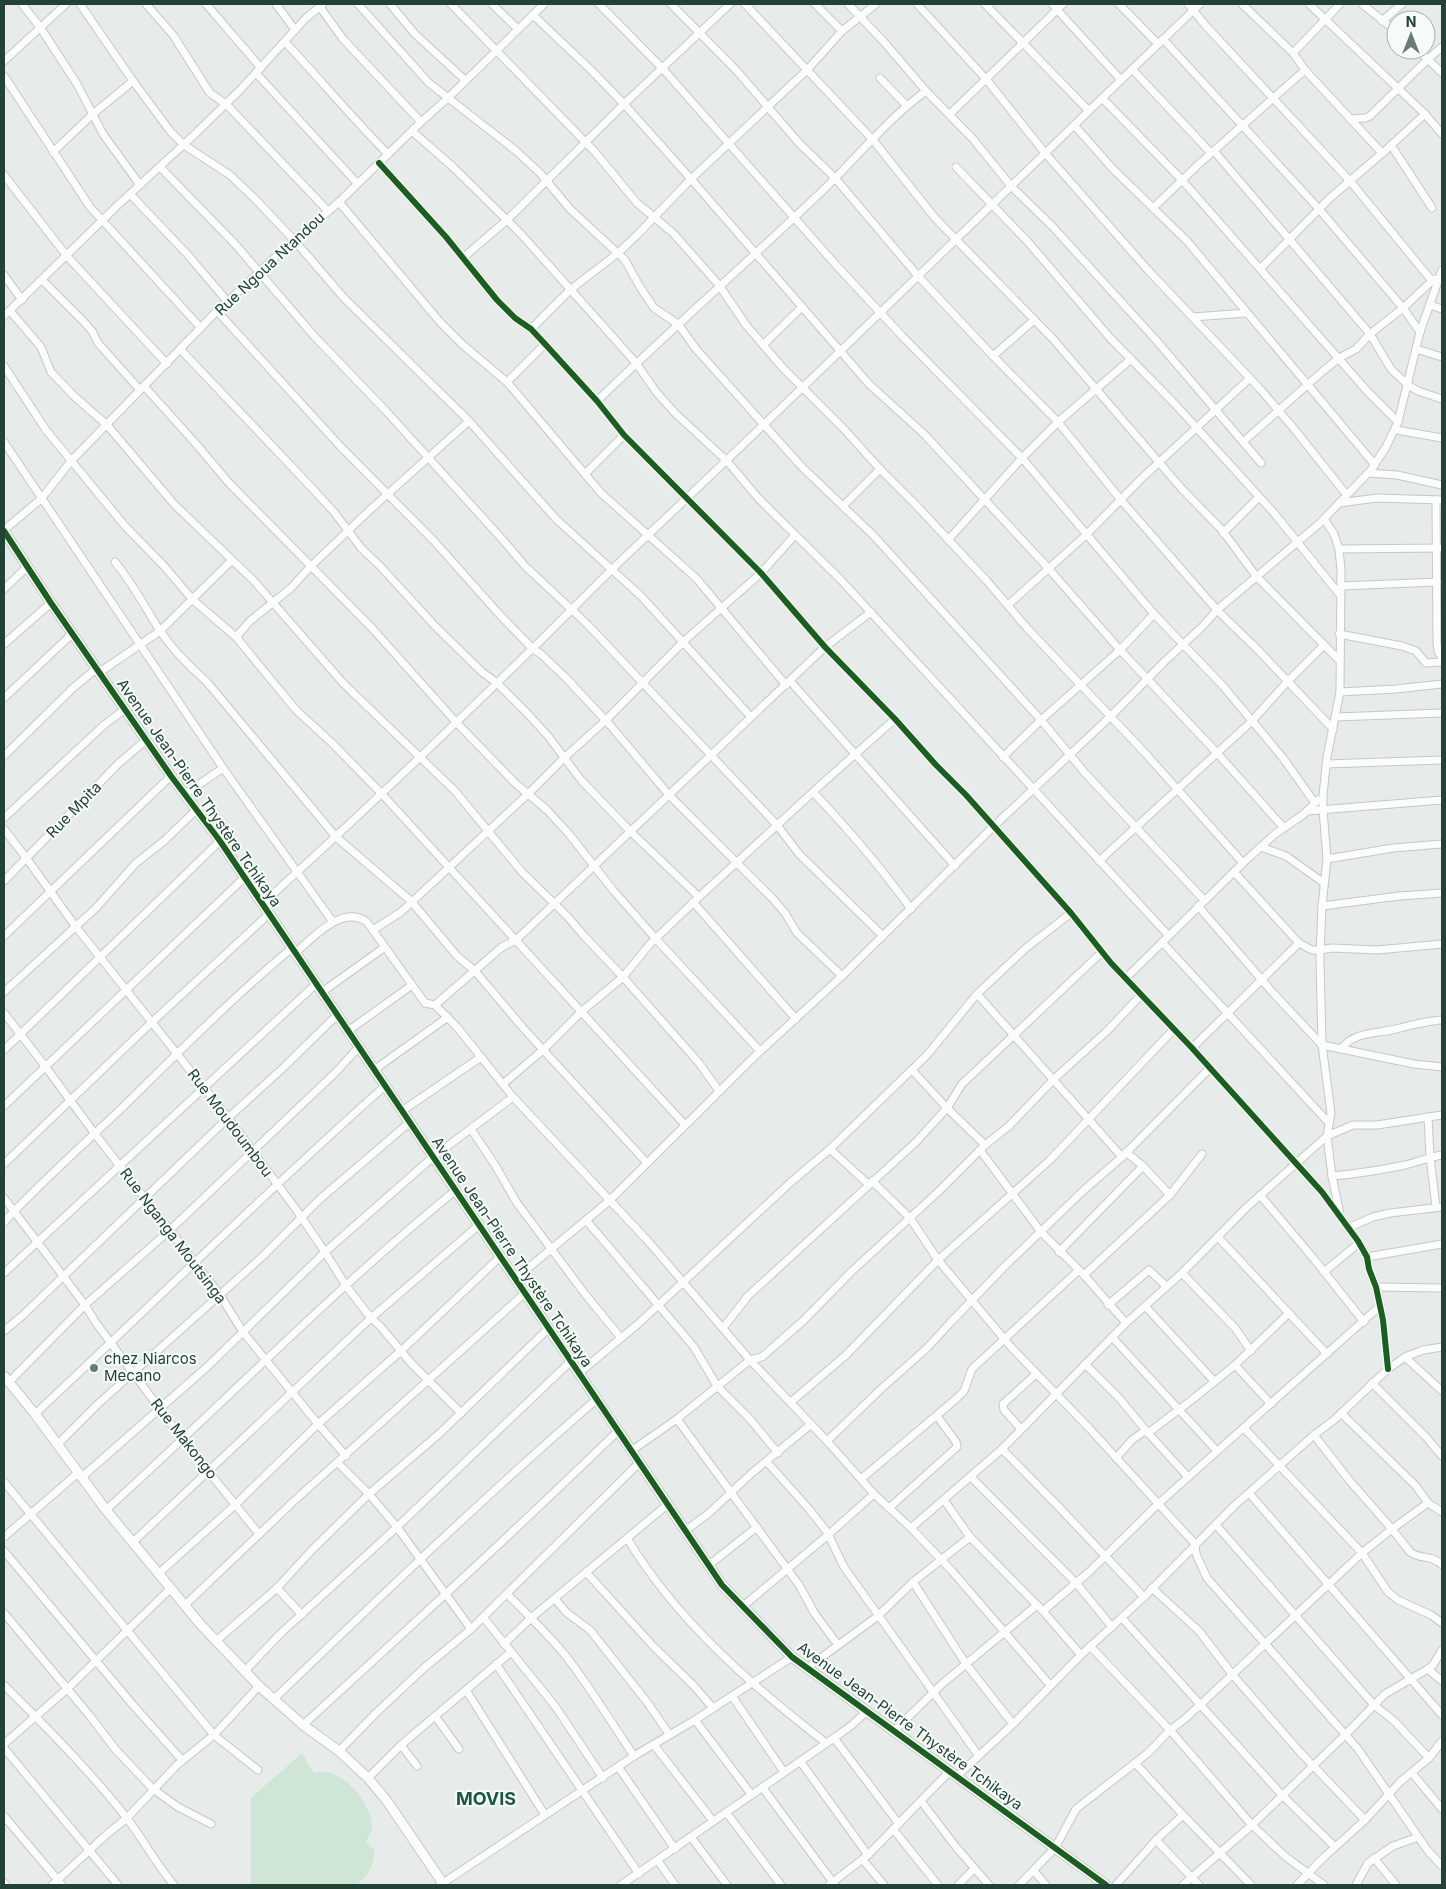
<svg xmlns="http://www.w3.org/2000/svg" width="1446" height="1889" font-family="Inter,sans-serif">
<rect width="100%" height="100%" fill="#e7ecea"/>
<!-- green -->
<path fill="#cfe6d6" d="M302 1753 314 1773C320 1772 328 1771 334 1774 351 1781 373 1808 372 1827 372 1832 368 1837 366 1842L375 1851C374 1865 368 1877 356 1885H251V1798Z"/>
<g fill="none" stroke-linecap="round" stroke-linejoin="round">
<!-- minor casing -->
<g stroke="#c4c9c7" stroke-width="9">
<g id="minor">
<path d="M22 4 40 27 77 84 103 134 140 185"/>
<path d="M80 4 133 81 170 131 184 145 230 175 255 199 294 240 344 298 469 421 556 519 641 596 751 717"/>
<path d="M146 4 173 35 210 93 226 104 328 211"/>
<path d="M206 4 261 68"/>
<path d="M276 4 295 30"/>
<path d="M358 4 429 83 515 150 540 173 570 209 625 260 640 287 654 308 678 324 696 349 802 467 874 536 1041 720 1085 773 1204 900"/>
<path d="M390 4 415 34 465 80"/>
<path d="M451 4 595 152 637 203 673 233 719 285 746 325 783 368 844 429 880 469 916 505 987 581 1027 628 1146 754 1243 863"/>
<path d="M492 4 518 29"/>
<path d="M599 4 663 69 836 265 902 336 1022 458 1154 614 1223 686 1283 758 1315 803"/>
<path d="M671 4 736 70 799 143 835 178 918 276 993 356 1058 422 1121 500 1217 610 1258 650 1333 729"/>
<path d="M745 4 873 140 935 218 1053 339 1182 489 1222 530 1256 576 1339 660"/>
<path d="M815 4 842 31"/>
<path d="M848 4 884 42 926 91 973 139 1011 186 1052 226 1156 340 1261 463"/>
<path d="M917 4 986 79 1045 153 1147 269 1262 391 1295 430 1346 494"/>
<path d="M985 4 1089 111"/>
<path d="M1052 4 1121 80"/>
<path d="M1119 4 1158 44"/>
<path d="M1188 4 1206 26 1350 181 1432 281"/>
<path d="M1309 4 1425 114 1442 134"/>
<path d="M1362 4 1396 31"/>
<path d="M320 7 343 39 421 122"/>
<path d="M533 15 592 71 624 104 691 179 869 384 924 434 1049 569 1120 650 1218 754 1283 827"/>
<path d="M1382 21 1402 4"/>
<path d="M1163 39 1319 209 1403 308 1420 332"/>
<path d="M285 42C320 79 352 118 388 154"/>
<path d="M1418 50 1442 73"/>
<path d="M1293 53 1340 4"/>
<path d="M4 61 66 4"/>
<path d="M1132 69 1211 153"/>
<path d="M1305 70 1382 153"/>
<path d="M256 73 357 183"/>
<path d="M4 76 90 207 201 328"/>
<path d="M880 78 907 106"/>
<path d="M1102 98 1182 180 1367 391 1398 422"/>
<path d="M950 114 1063 4"/>
<path d="M1350 119 1365 118 1370 116 1428 59 1442 47"/>
<path d="M1074 125 1113 169 1187 241 1375 465"/>
<path d="M412 131 453 167 521 234 636 363 657 393 676 414 727 461 759 499 840 579 1168 935"/>
<path d="M1391 145 1432 208"/>
<path d="M1214 151 1370 334 1391 369 1408 385 1418 391 1442 399"/>
<path d="M53 152 93 114 133 81"/>
<path d="M379 163 446 237 497 300 515 318 531 329 545 344 597 401 624 435 761 573 825 647 895 719 936 765 966 795 1071 913 1111 963 1192 1048 1322 1192 1358 1241 1367 1257 1369 1269 1376 1287 1383 1320 1388 1369"/>
<path d="M160 167 235 244 315 337 386 411 502 539 525 566 588 625 777 825 799 854 883 936"/>
<path d="M956 167 1028 242 1111 339 1174 403 1274 513 1340 595"/>
<path d="M4 175 66 255 167 364"/>
<path d="M130 194 187 254 228 302"/>
<path d="M339 202 440 322 463 345 507 382 601 493 696 578 786 685"/>
<path d="M1153 208 1200 163 1305 70 1293 53 1242 4"/>
<path d="M463 258 508 219 624 104 730 4"/>
<path d="M1261 268 1330 198 1387 149 1425 114"/>
<path d="M4 275 22 300"/>
<path d="M42 280 83 321 92 331 98 343 140 390"/>
<path d="M1430 305 1442 309"/>
<path d="M10 311 41 347 51 372 74 396 107 425 174 504 254 581 343 683 455 791 522 872 567 916 585 937 623 977 699 1063 719 1091"/>
<path d="M217 311 340 446 434 541 499 614 533 649 541 654 567 679 610 725 669 795 773 899 785 913 797 933 842 976"/>
<path d="M4 316 118 205 194 135 241 89 306 18 323 4"/>
<path d="M1193 317 1246 313"/>
<path d="M531 329 570 290 618 253 637 235 691 179 808 69 842 31 876 4"/>
<path d="M763 345 802 307"/>
<path d="M1416 349 1442 357"/>
<path d="M181 350 312 488 334 512 362 549 380 566 436 627 482 672 497 683 527 713 548 736 581 780 630 831 699 897"/>
<path d="M993 356 1034 320"/>
<path d="M4 366 46 430 125 526 164 566 193 600 236 637 296 710 332 743 381 793 685 1125"/>
<path d="M507 382 545 344"/>
<path d="M144 386 197 445 229 483 371 627 456 722 515 783 547 810 569 834 613 890 656 939 760 1051"/>
<path d="M597 401C670 330 746 264 819 194 855 160 886 120 926 91"/>
<path d="M1396 430 1442 438"/>
<path d="M4 442 223 768 333 922"/>
<path d="M1243 442 1323 371 1339 358 1356 349 1370 334 1403 308 1434 279"/>
<path d="M1368 473 1397 475 1442 485"/>
<path d="M585 474 624 435"/>
<path d="M1436 500 1437 643 1438 651 1442 658"/>
<path d="M1339 503 1377 498 1442 500"/>
<path d="M843 506 880 469"/>
<path d="M1324 519 1334 534 1339 549 1341 570 1340 692 1327 757 1323 795V810L1327 859 1322 906 1320 957 1322 1045 1331 1113 1327 1136 1332 1176 1340 1214"/>
<path d="M4 530 41 499 71 461 217 311 279 254 339 202 421 122 449 97 544 4"/>
<path d="M1223 533 1259 497"/>
<path d="M948 540 1022 458 1058 422 1131 359"/>
<path d="M1339 549 1442 548"/>
<path d="M115 562C133 584 145 607 160 631 173 650 190 667 207 682L336 837 411 901 457 956 475 971 524 1029 647 1163"/>
<path d="M1341 586 1437 582"/>
<path d="M4 589 28 566"/>
<path d="M1008 605 1086 535 1140 480 1250 378"/>
<path d="M1339 634 1402 646 1416 651 1426 663 1442 662"/>
<path d="M236 637 250 621 291 588 310 567 372 508 469 421"/>
<path d="M4 644 51 603"/>
<path d="M100 672 160 631 232 560"/>
<path d="M790 681 955 866"/>
<path d="M1340 692 1396 689 1442 684"/>
<path d="M4 698 72 634"/>
<path d="M1336 717 1442 713"/>
<path d="M4 756 73 688 97 668"/>
<path d="M1003 757 1041 720 1120 650 1154 614"/>
<path d="M1326 764 1442 760"/>
<path d="M813 792C849 830 880 866 911 909"/>
<path d="M185 794 223 768"/>
<path d="M1307 811 1442 800"/>
<path d="M4 818 104 725 125 709"/>
<path d="M4 829 27 859 76 927 228 1118 295 1208 325 1252 346 1286 371 1318 380 1326 411 1363 461 1413"/>
<path d="M1261 847 1286 856 1324 883"/>
<path d="M1327 859 1393 848 1442 844"/>
<path d="M1099 861 1252 721 1288 681 1324 645"/>
<path d="M1234 872 1299 943 1312 950H1320L1332 948 1377 950 1442 944"/>
<path d="M4 881 118 764 146 740"/>
<path d="M693 902 796 1019"/>
<path d="M262 904C354 821 444 735 533 648 566 616 597 583 630 552 822 371 1010 186 1200 4"/>
<path d="M1198 906 1274 994 1322 1045 1414 1064 1442 1067"/>
<path d="M1322 906 1399 896 1442 893"/>
<path d="M373 930 401 912 529 793 564 758 606 720 683 642 761 573 795 535"/>
<path d="M4 936 171 776"/>
<path d="M1162 942 1328 1122"/>
<path d="M295 953C313 938 342 904 367 922L425 1003 435 1005 457 1027 513 1097 647 1240 750 1360 827 1441 874 1494 911 1528 952 1571 1050 1685"/>
<path d="M1126 978 1243 863 1275 834 1304 814 1318 800"/>
<path d="M4 992 96 908 136 863 164 841 196 810"/>
<path d="M322 992 385 947"/>
<path d="M977 994 1122 1157"/>
<path d="M435 1005 502 947 516 940 825 647 871 612"/>
<path d="M4 1013 45 1066 95 1134 220 1295 243 1332 318 1424 346 1456"/>
<path d="M348 1031 412 985"/>
<path d="M1192 1048 1299 943"/>
<path d="M1341 1049C1355 1031 1376 1034 1396 1029 1411 1025 1426 1021 1442 1020"/>
<path d="M4 1050 220 841"/>
<path d="M374 1070 448 1017"/>
<path d="M912 1070 947 1108 985 1145"/>
<path d="M503 1084 544 1049 581 1012 623 977 650 944 699 897 825 781 895 719"/>
<path d="M4 1106 244 878"/>
<path d="M402 1111 481 1057"/>
<path d="M1428 1117 1430 1157 1436 1207"/>
<path d="M471 1129 495 1165 517 1203 585 1294 621 1338"/>
<path d="M830 1149 868 1184"/>
<path d="M980 1150 1041 1232 1084 1275 1126 1323"/>
<path d="M4 1164 151 1023 269 914"/>
<path d="M1332 1176C1357 1174 1381 1170 1405 1165 1418 1162 1429 1157 1442 1155"/>
<path d="M872 1181 910 1218 938 1260 1011 1347 1090 1429 1195 1544 1196 1554 1207 1578 1358 1749 1428 1851 1442 1866"/>
<path d="M1170 1195 1202 1154"/>
<path d="M1260 1195 1314 1259 1364 1322"/>
<path d="M4 1198 85 1305 96 1323 183 1440 259 1534"/>
<path d="M586 1220 694 1347 717 1386 749 1418 778 1453"/>
<path d="M4 1222C42 1181 84 1144 125 1105 179 1052 233 997 292 948"/>
<path d="M1348 1228 1373 1217 1390 1213 1442 1207"/>
<path d="M1218 1237 1327 1354"/>
<path d="M1059 1252 1143 1166"/>
<path d="M1367 1257 1442 1244"/>
<path d="M1324 1272 1359 1243"/>
<path d="M4 1273 316 984"/>
<path d="M1182 1273 1235 1328 1251 1351"/>
<path d="M1084 1275 1170 1195 1143 1166 1126 1152"/>
<path d="M515 1279 609 1201 755 1056 842 976 993 827 1111 716 1164 662 1202 627 1217 610 1320 523 1371 470 1386 447 1398 422 1420 332 1442 270"/>
<path d="M1376 1287 1442 1288"/>
<path d="M1108 1305 1149 1270 1166 1286"/>
<path d="M1145 1306 1214 1381"/>
<path d="M723 1328 748 1296 916 1142 947 1108 962 1084 1102 952"/>
<path d="M4 1331 22 1316 228 1118 283 1068 337 1015"/>
<path d="M1112 1337 1217 1451"/>
<path d="M1405 1357 1442 1391"/>
<path d="M1085 1364 1119 1398 1148 1433 1193 1399 1235 1365 1289 1313"/>
<path d="M1235 1365 1271 1404"/>
<path d="M579 1373 638 1324 791 1182 830 1149 927 1055 977 994 1026 948 1071 913"/>
<path d="M9 1382 85 1305 170 1230 337 1071 358 1048"/>
<path d="M1372 1383 1426 1437 1442 1456"/>
<path d="M791 1402 846 1355 938 1260 1050 1160 1174 1029"/>
<path d="M1341 1413 1416 1486 1428 1503 1442 1512"/>
<path d="M35 1414C152 1305 265 1192 385 1086"/>
<path d="M677 1419 799 1585 815 1614 838 1645"/>
<path d="M1244 1428 1362 1553 1388 1592 1398 1600 1431 1615 1442 1623"/>
<path d="M1021 1429 1004 1410 1003 1404 1036 1374"/>
<path d="M1148 1433 1188 1477"/>
<path d="M1314 1435 1349 1480 1392 1529 1410 1552C1421 1560 1431 1554 1442 1565"/>
<path d="M827 1441 881 1389 927 1348 950 1323 1005 1266 1084 1190 1122 1157 1210 1068"/>
<path d="M57 1445 98 1404 262 1257 320 1199 410 1122"/>
<path d="M1002 1449 1055 1503 1144 1597"/>
<path d="M631 1451 677 1419 750 1360 762 1357 804 1320 851 1272 938 1192 985 1145 1009 1126 1054 1079 1107 1031 1141 995"/>
<path d="M1116 1458 1132 1440 1146 1430"/>
<path d="M767 1462 809 1509 827 1532 844 1567 978 1755"/>
<path d="M338 1463 369 1494 397 1527 471 1629"/>
<path d="M82 1477 207 1367 325 1252 433 1157 513 1097"/>
<path d="M971 1477 1077 1584 1112 1627"/>
<path d="M861 1479 956 1399 964 1391 972 1369 1079 1270"/>
<path d="M4 1482 214 1735 258 1770"/>
<path d="M1249 1493 1442 1715"/>
<path d="M944 1500 970 1537 1043 1611 1081 1655"/>
<path d="M889 1508 957 1447 956 1442 937 1416"/>
<path d="M106 1510C223 1404 333 1290 456 1190"/>
<path d="M1216 1525 1374 1705 1394 1721 1429 1758"/>
<path d="M911 1528 1002 1449 1126 1323 1182 1273 1247 1207 1327 1136 1353 1125H1377L1442 1115"/>
<path d="M685 1531 709 1513 752 1473 810 1425"/>
<path d="M4 1537 78 1473"/>
<path d="M627 1538C676 1620 751 1685 826 1743"/>
<path d="M133 1542 371 1318 479 1225"/>
<path d="M4 1551 133 1705 182 1760"/>
<path d="M709 1565 757 1527"/>
<path d="M586 1572 654 1647 694 1686 713 1708"/>
<path d="M158 1574 235 1505 318 1424 402 1350 500 1257"/>
<path d="M913 1582 966 1664 1013 1724"/>
<path d="M277 1588 302 1615"/>
<path d="M1152 1588 1199 1631 1232 1674 1300 1752 1365 1820"/>
<path d="M507 1594C527 1614 547 1633 565 1655 590 1687 611 1722 634 1756"/>
<path d="M555 1599 567 1613 590 1630 647 1702 669 1734"/>
<path d="M184 1606 294 1501 525 1293"/>
<path d="M742 1607 828 1535 874 1494"/>
<path d="M1043 1611 1089 1572 1158 1504 1380 1306"/>
<path d="M4 1613 90 1716 116 1750 153 1789 178 1807 211 1824"/>
<path d="M483 1617 555 1706 603 1778"/>
<path d="M1122 1618 1282 1795 1335 1847"/>
<path d="M216 1641 277 1588 311 1551 369 1494 439 1434 549 1328"/>
<path d="M504 1644 531 1618 667 1505"/>
<path d="M1090 1646 1170 1730 1252 1825 1286 1857 1324 1885"/>
<path d="M496 1664 639 1874"/>
<path d="M807 1668 878 1616 913 1582 970 1537"/>
<path d="M1428 1669 1442 1681"/>
<path d="M244 1672 280 1634 397 1527 571 1361"/>
<path d="M4 1685C46 1727 89 1770 126 1817 143 1839 156 1864 174 1885"/>
<path d="M466 1690 545 1815"/>
<path d="M732 1696 784 1772"/>
<path d="M274 1699C380 1597 486 1495 597 1399"/>
<path d="M435 1716 459 1749"/>
<path d="M695 1720 751 1794"/>
<path d="M303 1725C409 1628 515 1531 618 1431"/>
<path d="M893 1732 942 1684 1037 1605"/>
<path d="M834 1738 899 1824"/>
<path d="M4 1744 67 1689 170 1589"/>
<path d="M401 1745 417 1766"/>
<path d="M654 1745 713 1821"/>
<path d="M4 1748 118 1885"/>
<path d="M339 1751 376 1713 424 1668 471 1629 639 1463"/>
<path d="M800 1761 868 1855"/>
<path d="M1135 1763 1183 1815 1251 1885"/>
<path d="M619 1768 675 1849"/>
<path d="M1412 1773 1442 1809"/>
<path d="M956 1777 1013 1724 1081 1655 1144 1597 1234 1506 1314 1435 1334 1420 1388 1369 1405 1357 1423 1350 1442 1347"/>
<path d="M368 1778 401 1745 511 1652"/>
<path d="M762 1787 835 1885"/>
<path d="M921 1801 956 1847 989 1885"/>
<path d="M726 1812 781 1885"/>
<path d="M4 1816 62 1885"/>
<path d="M893 1829 938 1885"/>
<path d="M691 1837 727 1885"/>
<path d="M1156 1840 1199 1885"/>
<path d="M1374 1858 1396 1885"/>
<path d="M863 1860 884 1885"/>
<path d="M658 1861 675 1885"/>
<path d="M1034 1871 1046 1885"/>
<path d="M4 1883 6 1885"/>
<path d="M52 1885 106 1835 127 1818 177 1765 214 1735 259 1686"/>
<path d="M440 1885 634 1756 695 1720 792 1657"/>
<path d="M621 1885 834 1738 852 1725 867 1711"/>
<path d="M829 1885 868 1855 949 1772"/>
<path d="M958 1885 974 1869"/>
<path d="M1019 1885 1055 1848 1076 1809 1148 1753 1170 1730 1186 1718 1362 1553 1392 1529 1428 1503"/>
<path d="M1116 1885 1156 1840 1183 1815"/>
<path d="M1183 1885 1252 1825 1345 1735 1385 1694 1428 1669 1433 1665 1442 1650"/>
<path d="M1297 1885 1322 1859 1365 1820 1400 1782 1429 1758 1442 1741"/>
<path d="M1356 1885 1368 1863 1393 1846 1418 1837"/>
</g>
</g>
<!-- tertiary casing -->
<g stroke="#c4c9c7" stroke-width="11">
<g id="tertiary">
<path d="M4 531 51 603 171 776 220 841 722 1585 792 1657 1106 1885"/>
<path d="M4 1376 35 1414 106 1510 201 1625 259 1686 303 1725 339 1751 368 1778 387 1801 444 1885"/>
</g>
</g>
<!-- minor -->
<use href="#minor" stroke="#fbfcfc" stroke-width="7"/>
<!-- tertiary -->
<use href="#tertiary" stroke="#fbfcfc" stroke-width="9"/>
<!-- cycleway casing -->
<g stroke="#f6fbf8" stroke-width="9">
<g id="cycleway">
<path d="M379 163 446 237 497 300 515 318 531 329 545 344 597 401 624 435 761 573 825 647 895 719 936 765 966 795 1071 913 1111 963 1192 1048 1322 1192 1358 1241 1367 1257 1369 1269 1376 1287 1383 1320 1388 1369"/>
<path d="M4 531 51 603 171 776 220 841 722 1585 792 1657 1106 1885"/>
</g>
</g>
<!-- cycleway -->
<use href="#cycleway" stroke="#1b5e20" stroke-width="6"/>
</g>
<!-- markers -->
<circle fill="#677e76" stroke="#f6fbf8" stroke-width="2" cx="94" cy="1368" r="5"/>
<g text-anchor="middle" stroke-width="4" stroke-linejoin="round" paint-order="stroke">
<!-- street labels -->
<g font-size="15" fill="#224238" stroke="#f6fbf8">
<text transform="translate(270 264) rotate(-43)" y="5">Rue Ngoua Ntandou</text>
<text transform="translate(199 793) rotate(55)" y="5">Avenue Jean-Pierre Thystère Tchikaya</text>
<text transform="translate(74 810) rotate(-46)" y="5">Rue Mpita</text>
<text transform="translate(230 1123) rotate(53)" y="5">Rue Moudoumbou</text>
<text transform="translate(173 1236) rotate(53)" y="5">Rue Nganga Moutsinga</text>
<text transform="translate(512 1252) rotate(56)" y="5">Avenue Jean-Pierre Thystère Tchikaya</text>
<text transform="translate(184 1439) rotate(52)" y="5">Rue Makongo</text>
<text transform="translate(910 1726) rotate(36)" y="5">Avenue Jean-Pierre Thystère Tchikaya</text>
</g>
<!-- poi labels -->
<g font-size="15" fill="#224238" stroke="#f6fbf8" text-anchor="start">
<text x="104" y="1364">chez Niarcos<tspan x="104" dy="17">Mecano</tspan></text>
</g>
<!-- quarter labels -->
<g font-size="18" font-weight="bold" fill="#1c5646" stroke="#f6fbf8">
<text x="486" y="1805">MOVIS</text>
</g>
</g>
<!-- border -->
<rect width="1446" height="1889" fill="none" stroke="#224238" stroke-width="10"/>
<!-- north arrow -->
<g transform="translate(1411 35)"><circle r="24" fill="#f6fbf8" stroke="#a1b1ab"/>
<path d="M0-4L9 19L0 12L-9 19Z" fill="#677e76"/>
<text y="-8" font-size="14" font-weight="bold" text-anchor="middle" fill="#224238">N</text>
</g>
</svg>
